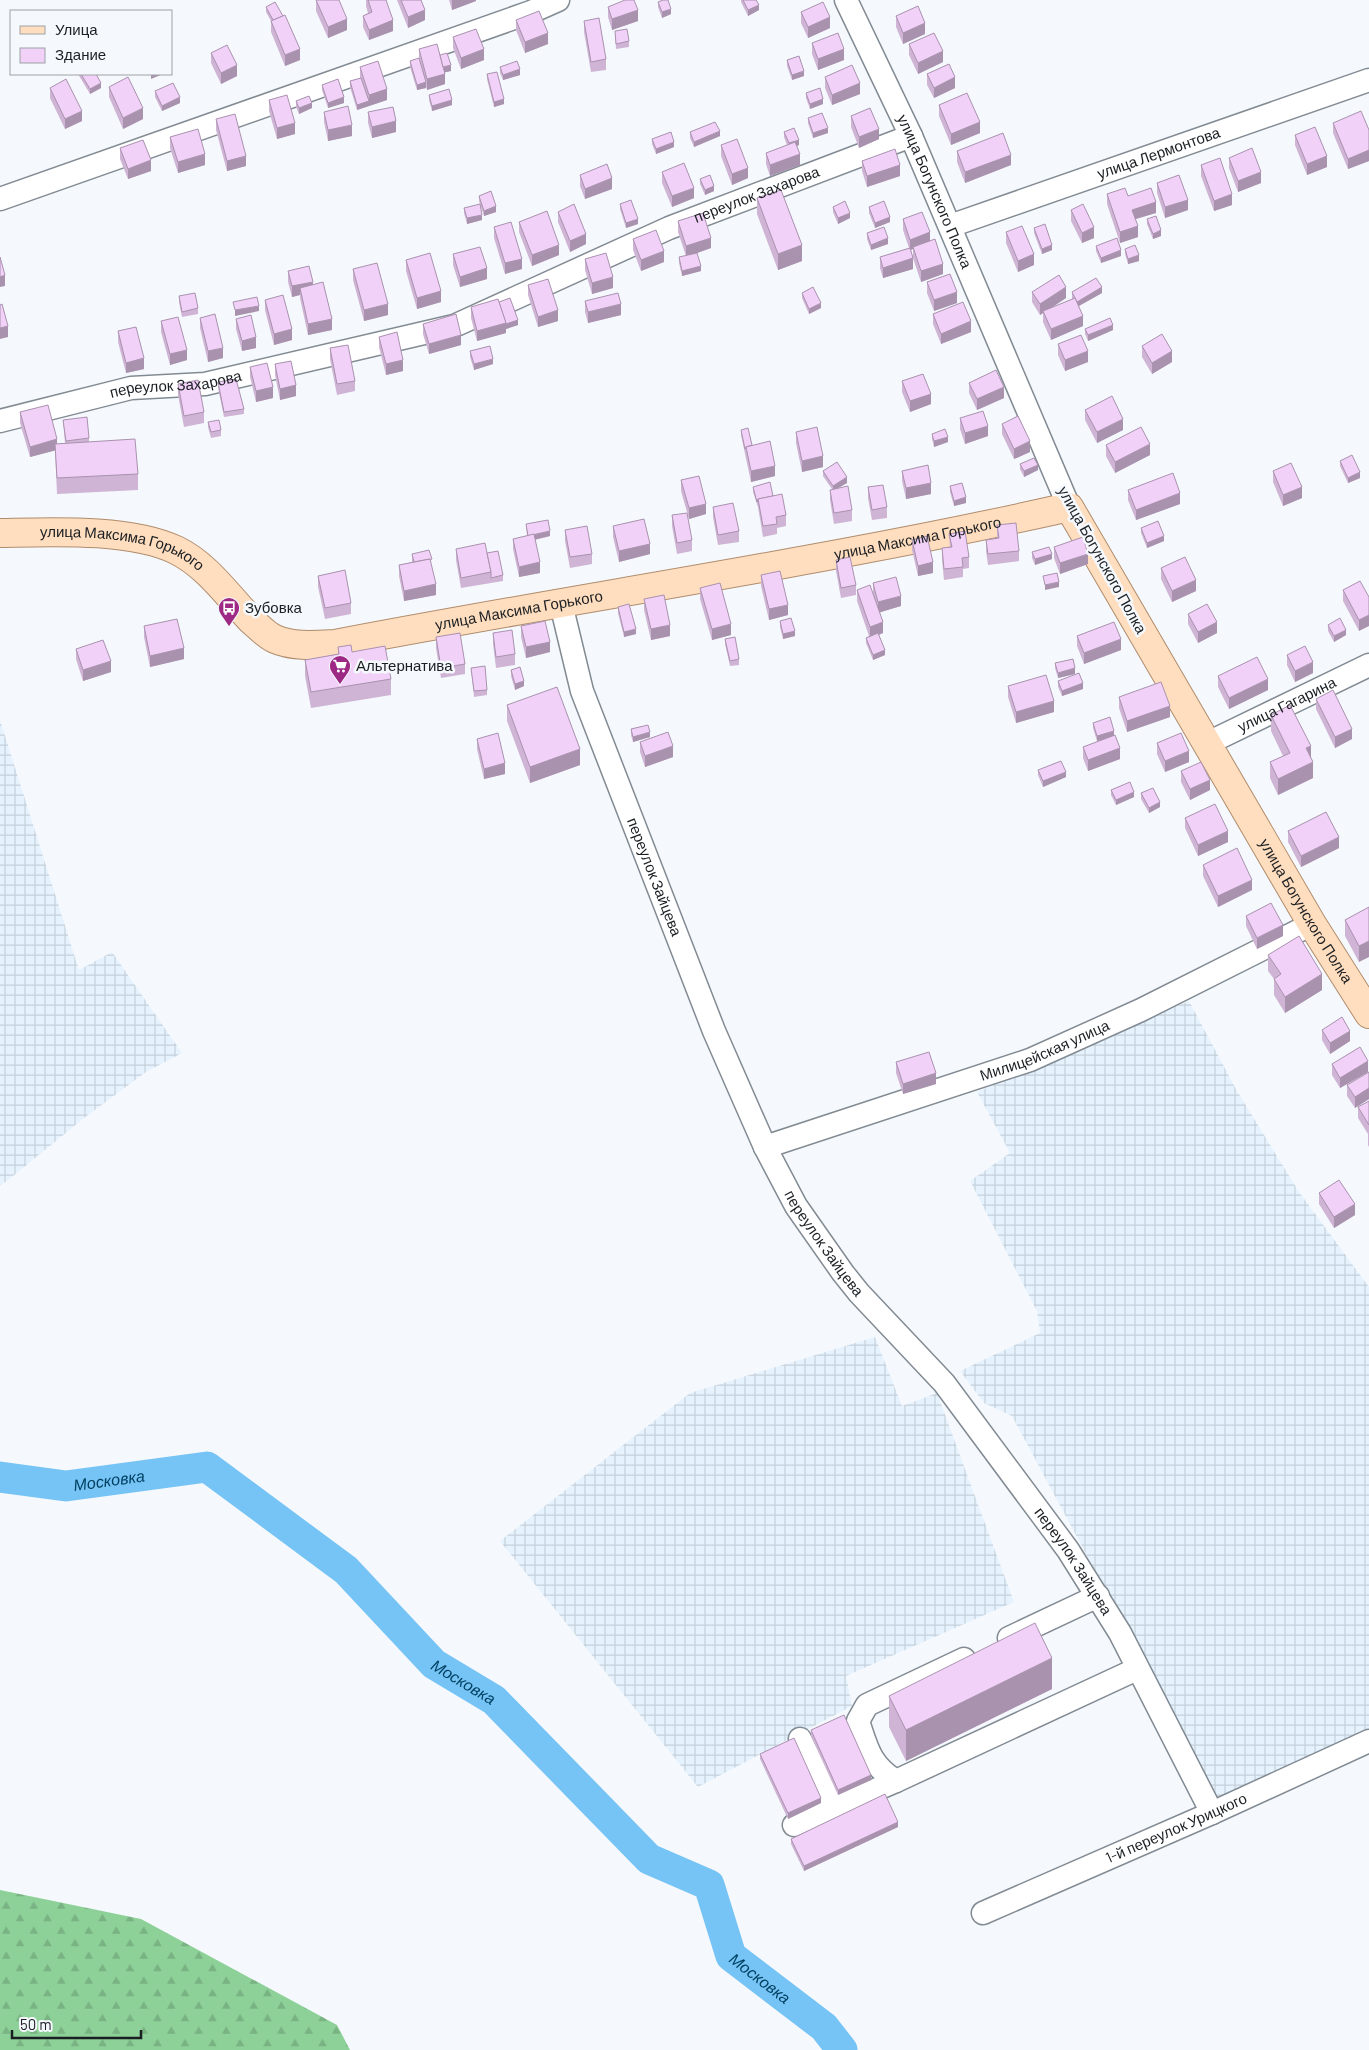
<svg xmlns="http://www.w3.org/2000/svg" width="1369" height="2050" font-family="Barlow,sans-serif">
<defs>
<pattern id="industrial-grid" width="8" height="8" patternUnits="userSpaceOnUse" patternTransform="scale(1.25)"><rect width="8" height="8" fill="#e6f3ff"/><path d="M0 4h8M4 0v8" fill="none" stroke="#c5d0da"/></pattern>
<pattern id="forest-firs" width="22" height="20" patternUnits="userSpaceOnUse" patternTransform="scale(1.25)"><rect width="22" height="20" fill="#8dd198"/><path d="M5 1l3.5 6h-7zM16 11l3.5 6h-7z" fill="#79b383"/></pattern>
</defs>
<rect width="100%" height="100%" fill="#f5f9fd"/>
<!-- industrial -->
<g fill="url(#industrial-grid)">
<path d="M0 720 79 970 112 952 182 1053 146 1072 84 1118 7 1181 0 1185Z"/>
<path d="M1189 1001 1237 1091 1299 1192 1369 1287V1731L1217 1798 1012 1416 984 1403 960 1371 1040 1333 1037 1311 970 1181 1010 1153 977 1092Z"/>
<path d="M875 1337 902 1406 937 1393 1014 1602 846 1676 852 1706 698 1787 500 1541 690 1393Z"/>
</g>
<!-- forest -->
<path fill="url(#forest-firs)" d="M0 1890 141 1919 337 2025 350 2050H0Z"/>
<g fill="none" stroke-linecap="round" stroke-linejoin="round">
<!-- river -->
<path stroke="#76c3f5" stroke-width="31" id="s1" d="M0 1477 66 1486 207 1467 346 1570 434 1664 494 1700 649 1859 709 1885 731 1956 824 2027 842 2050"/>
<!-- minor casing -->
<g stroke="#828b93" stroke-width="25">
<g id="minor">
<path id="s2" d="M846 0 911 136 1069 507"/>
<path d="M0 199 531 12 558 0"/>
<path id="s3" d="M950 226 1369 80"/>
<path id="s4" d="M0 421 131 388 205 384 454 326 669 228 911 136"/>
<path id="s5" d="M561 604 582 691 714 1031 765 1147 796 1206 843 1273 859 1293 944 1383 1068 1550 1120 1633 1212 1813"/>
<path id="s6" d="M1206 744 1369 665"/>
<path id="s7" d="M765 1147 1030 1060 1141 1010 1312 924"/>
<path d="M1009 1638 1098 1596"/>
<path d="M800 1739 834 1807"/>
<path d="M896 1781C870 1765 867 1748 858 1721L867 1705 964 1659"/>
<path d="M794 1825 896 1781 1137 1669"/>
<path id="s8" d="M983 1913 1212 1813 1369 1741"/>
</g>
</g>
<!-- major casing -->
<g stroke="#af8c6c" stroke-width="30">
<g id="major">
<path id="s9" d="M0 533C51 532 130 528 176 550 207 565 228 596 251 620 258 626 266 635 275 639 293 647 315 645 335 644 579 597 826 562 1069 507L1312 924 1369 1014"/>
</g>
</g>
<!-- minor -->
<use href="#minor" stroke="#fff" stroke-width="22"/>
<!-- major -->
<use href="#major" stroke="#ffddbf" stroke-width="28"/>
</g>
<!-- wall -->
<g fill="#cfb4d5" fill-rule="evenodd">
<path d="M316 0 347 30 328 38 316 11Z"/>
<path d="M366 0H386L393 31 369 40 363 27V16L368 13 366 6Z"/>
<path d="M397 0H421L425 20 408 28Z"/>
<path d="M449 0H476V1L452 10Z"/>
<path d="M741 0H756L759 10 748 16 741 2Z"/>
<path d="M658 2 671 14 662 18 658 7Z"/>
<path d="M266 7 300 60 285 66 271 32V21L266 12Z"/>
<path d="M608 7 638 21 612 30 608 17Z"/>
<path d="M801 12 830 28 808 38 801 23Z"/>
<path d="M896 16 925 34 903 44 896 27Z"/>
<path d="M516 20 548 44 525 53 516 30Z"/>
<path d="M584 21 606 59V70L591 72 584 32Z"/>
<path d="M615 31 629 41V47L616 49Z"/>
<path d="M453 37 484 60 461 69 453 48Z"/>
<path d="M812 43 844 60 818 70 812 54Z"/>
<path d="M909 44 943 62 918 74 909 55Z"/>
<path d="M419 49 440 55 451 71 445 72V84L427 90 426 86V88L417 90 410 67V61L419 59Z"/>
<path d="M211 53 237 76 221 84 211 63Z"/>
<path d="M787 60 804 76 792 80 787 66Z"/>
<path d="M360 67 387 100 357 110 350 87V81L360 78Z"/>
<path d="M500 67 520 75 503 80 500 73Z"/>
<path d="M78 74H96L101 88 90 94Z"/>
<path d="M487 74 504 104 494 107 487 79Z"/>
<path d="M927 74 955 88 934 98 927 85Z"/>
<path d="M825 77 860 94 832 105 825 88Z"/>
<path d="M322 85 344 103 328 108 322 90Z"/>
<path d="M109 87 143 119 123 129 109 97Z"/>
<path d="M50 88 82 121 65 129 50 98Z"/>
<path d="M155 91 180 103 162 111 155 97Z"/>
<path d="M806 93 823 104 810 109 806 98Z"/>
<path d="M429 95 452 105 432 111 429 100Z"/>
<path d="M269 100 295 134 277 139 269 111Z"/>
<path d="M296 101 312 108 299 114 296 107Z"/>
<path d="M939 105 980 133 951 145 939 116Z"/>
<path d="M324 112 352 136 328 141 324 122Z"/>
<path d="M368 112 396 132 372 138 368 123Z"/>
<path d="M851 116 879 139 859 148 851 127Z"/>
<path d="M808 118 828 133 813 138 808 123Z"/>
<path d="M216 119 246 166 227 171 216 130Z"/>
<path d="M1333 123 1369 130V161L1348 169 1333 133Z"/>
<path d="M690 132 720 136 694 147 690 138Z"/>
<path d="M784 132 799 145 797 146 800 165 770 176 766 164V153L787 145 784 137Z"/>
<path d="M1295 135 1327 167 1307 175 1295 145Z"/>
<path d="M170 137 205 165 178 173 170 148Z"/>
<path d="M652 139 674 147 656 154 652 144Z"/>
<path d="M721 145 748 178 732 185 721 156Z"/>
<path d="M120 148 151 171 128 179 120 159Z"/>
<path d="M957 151 1011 165 965 183 957 162Z"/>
<path d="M1229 158 1261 183 1238 192 1229 168Z"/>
<path d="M862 161 900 176 867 187 862 171Z"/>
<path d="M1201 165 1232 205 1214 211 1201 176Z"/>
<path d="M662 172 694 198 672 207 662 183Z"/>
<path d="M580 175 612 189 585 199 580 186Z"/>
<path d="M700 179 714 191 705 195 700 184Z"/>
<path d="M1157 183 1188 210 1165 218 1157 193Z"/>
<path d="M1107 194 1128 196 1156 213 1136 219 1138 237 1120 243 1107 204Z"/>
<path d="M479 196 496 212 484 216 479 201Z"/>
<path d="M757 198 802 261 778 270 757 214Z"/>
<path d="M620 204 638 224 626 228 620 209Z"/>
<path d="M833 207 850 218 838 224 833 212Z"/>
<path d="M869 207 890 222 875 228 869 213Z"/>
<path d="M464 208 482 220 467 224 464 213Z"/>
<path d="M1071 210 1094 238 1082 243 1071 221Z"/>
<path d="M558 212 586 244 570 252 558 222Z"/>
<path d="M903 219 930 241 943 274 921 282 913 258V269L883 278 880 268V257L909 248 903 230ZM913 249V257L911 250Z"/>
<path d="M1147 219 1161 236 1153 239 1147 224Z"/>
<path d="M678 221 711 248 697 253 701 271 682 276 679 263V257L686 256 678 232Z"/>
<path d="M519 222 559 255 532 266 519 232Z"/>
<path d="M494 227 522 269 505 274 494 238Z"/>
<path d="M1034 228 1052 250 1042 254 1034 233Z"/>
<path d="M1006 232 1034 265 1018 272 1006 243Z"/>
<path d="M867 233 888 244 871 250 867 239Z"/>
<path d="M633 239 664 262 641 271 633 250Z"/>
<path d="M1096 246 1121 256 1101 263 1096 251Z"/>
<path d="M1125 249 1139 261 1128 264 1125 254Z"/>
<path d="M453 254 487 279 460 287 453 265Z"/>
<path d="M585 259 613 288 592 294 585 270Z"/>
<path d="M406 260 441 302 417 309 406 271Z"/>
<path d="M353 269 388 315 364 321 353 280Z"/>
<path d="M288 271 313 285 332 330 308 335 300 298V295L292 297 288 282Z"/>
<path d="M927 282 957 303 934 311 927 293Z"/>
<path d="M528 285 558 321 538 327 528 295Z"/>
<path d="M1032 292 1066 298 1050 309 1072 299V292L1102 293 1079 306 1083 326 1051 340 1043 322V313L1040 315 1032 302Z"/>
<path d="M802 293 821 308 809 314 802 298Z"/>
<path d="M179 296 198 308V314L182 317 179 302Z"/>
<path d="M265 300 292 340 274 345 265 310Z"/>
<path d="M585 301 621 315 588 323 585 312Z"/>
<path d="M499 302 518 325 506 329V333L477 341 471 318V307Z"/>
<path d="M933 314 971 332 941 344 933 324Z"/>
<path d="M200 318 223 358 208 362 200 328Z"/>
<path d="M236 319 256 348 242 351 236 329Z"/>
<path d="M161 321 187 360 170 365 161 332Z"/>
<path d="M423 324 461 345 429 354 423 334Z"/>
<path d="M1085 329 1113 330 1088 341 1085 334Z"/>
<path d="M118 331 144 369 126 373 118 342Z"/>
<path d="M379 337 403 371 386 375 379 347Z"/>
<path d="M1058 344 1088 362 1065 371 1058 355Z"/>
<path d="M1142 346 1172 362 1152 374 1142 357Z"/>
<path d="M330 348 355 381V391L337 395 330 359Z"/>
<path d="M470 351 493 364 474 370 470 357Z"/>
<path d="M275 364 296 396 280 400 275 375Z"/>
<path d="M250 367 273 398 256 402 250 377Z"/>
<path d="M902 381 931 404 910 412 902 392Z"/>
<path d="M218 382 244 409V414L224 417 218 388Z"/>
<path d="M969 383 1004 398 977 410 969 393Z"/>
<path d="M178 384 204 412V423L184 427 178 395Z"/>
<path d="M1085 410 1123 430 1097 443 1085 420Z"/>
<path d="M20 412 57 444 65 443 63 420 89 438V442L138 474V490L57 494 55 450 30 457 20 423Z"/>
<path d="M960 418 988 436 965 444 960 429Z"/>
<path d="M208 422 221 430V436L211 438 208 427Z"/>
<path d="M1002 424 1030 452 1014 459 1002 434Z"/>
<path d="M741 430 752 445 775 476 751 482 741 435Z"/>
<path d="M796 432 823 467 802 472 796 443Z"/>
<path d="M932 434 948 442 934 447 932 439Z"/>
<path d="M1106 445 1150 455 1115 473 1106 456Z"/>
<path d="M1340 461 1360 478 1348 483 1340 466Z"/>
<path d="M1020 464 1038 470 1024 477 1020 469Z"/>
<path d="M823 471 847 483 838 488 852 510V521L834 524 830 500V490L832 489 823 476Z"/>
<path d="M902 471 931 494 906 499 902 481Z"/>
<path d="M1273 471 1302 498 1283 506 1273 482Z"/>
<path d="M681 480 706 514 689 519 681 491Z"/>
<path d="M950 486 966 503 954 506 950 492Z"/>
<path d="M753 487 773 496 786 515V526L777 528V534L763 537 758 507 753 492Z"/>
<path d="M868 487 887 507V518L872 520 868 498Z"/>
<path d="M1128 490 1180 504 1136 520 1128 500Z"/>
<path d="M713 507 739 531V542L718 545 713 517Z"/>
<path d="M672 515 692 540V551L677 554 672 526Z"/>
<path d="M526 524 550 536 535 540 540 573 519 577 513 549V539L527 536Z"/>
<path d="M997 525 1019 551V561L988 565 986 551V540L997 539Z"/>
<path d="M613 526 650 554 619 562 613 537Z"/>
<path d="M1141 528 1164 541 1147 548 1141 533Z"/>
<path d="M565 530 592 554V564L570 568 565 541Z"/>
<path d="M949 534 969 557V568L963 569V577L944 580 942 559V548L950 547Z"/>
<path d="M912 540 933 573 918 576 912 550Z"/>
<path d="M1054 547 1088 564 1060 574 1054 558Z"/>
<path d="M456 549 487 553 503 575V581L461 588 456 560Z"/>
<path d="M1032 552 1052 559 1035 565 1032 558Z"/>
<path d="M412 554 431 565 436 595 404 601 399 576V565L412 562Z"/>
<path d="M836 560 856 585V595L841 598 836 571Z"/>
<path d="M1161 568 1196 591 1172 602 1161 579Z"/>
<path d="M761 575 788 615 769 620 761 586Z"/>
<path d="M318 576 351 603V614L325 619 318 587Z"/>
<path d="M873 583 901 606 879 612 883 633 879 635 885 655 873 660 866 643V638L869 636 857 601V590L873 593Z"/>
<path d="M700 588 731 635 712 640 700 599Z"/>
<path d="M1343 590 1369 597 1359 631 1343 601Z"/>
<path d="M644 599 670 636 651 640 644 610Z"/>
<path d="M618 607 636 634 624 637 618 613Z"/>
<path d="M1188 614 1217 633 1198 643 1188 624Z"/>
<path d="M780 621 795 636 783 639 780 627Z"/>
<path d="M1328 625 1346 635 1334 642 1328 631Z"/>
<path d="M144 626 184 659 150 667 144 637Z"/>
<path d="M521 626 550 652 526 658 521 637Z"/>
<path d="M493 633 515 654V665L496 668 493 644Z"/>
<path d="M1077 636 1121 650 1084 664 1077 646Z"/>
<path d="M436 637 465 664V674L441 678 436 648Z"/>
<path d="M725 639 739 659V665L730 666 725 644Z"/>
<path d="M338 647 391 679V695L311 708 305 676V660L338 654Z"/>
<path d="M76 649 111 672 83 681 76 659Z"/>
<path d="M1287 655 1313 673 1295 682 1287 665Z"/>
<path d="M1055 663 1075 674 1058 678 1055 668Z"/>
<path d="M471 668 487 690V695L474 697Z"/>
<path d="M511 670 524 686 515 690 511 676Z"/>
<path d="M1218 676 1268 690 1229 709 1218 687Z"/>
<path d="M1058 681 1083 689 1062 696 1058 687Z"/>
<path d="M1008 686 1054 712 1016 723 1008 697Z"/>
<path d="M1119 697 1170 717 1127 732 1119 708Z"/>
<path d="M1316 699 1352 739 1335 748 1316 709Z"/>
<path d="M507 705 580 765 530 783 507 721Z"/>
<path d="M1271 715 1311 756 1313 778 1278 795 1270 778V762L1283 756 1271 731Z"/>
<path d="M1093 723 1114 736 1120 759 1088 771 1083 758V747L1102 740 1097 741 1093 728Z"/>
<path d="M631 729 650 737 633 742 631 735Z"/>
<path d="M477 739 505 774 484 779 477 749Z"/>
<path d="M640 742 673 757 645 767 640 752Z"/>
<path d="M1157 743 1189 762 1165 772 1157 754Z"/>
<path d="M1038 770 1066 777 1043 787 1038 775Z"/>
<path d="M1181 771 1210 790 1190 800 1181 782Z"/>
<path d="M1111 790 1134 797 1116 805 1111 795Z"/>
<path d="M1141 793 1160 807 1149 813 1141 799Z"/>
<path d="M1185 818 1228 842 1198 856 1185 828Z"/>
<path d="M1288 831 1339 848 1301 867 1288 842Z"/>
<path d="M1203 865 1252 890 1218 907 1203 876Z"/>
<path d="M1369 907 1359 962 1345 936V920Z"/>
<path d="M1246 916 1283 936 1257 949 1246 926Z"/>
<path d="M1268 955 1322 990 1285 1013 1274 995V979L1268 971Z"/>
<path d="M1322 1030 1350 1041 1330 1054 1322 1040Z"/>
<path d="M896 1062 936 1084 903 1094 896 1073Z"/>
<path d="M1332 1064 1368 1072 1340 1088 1332 1075Z"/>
<path d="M1369 1072V1099L1355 1108 1347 1096V1085Z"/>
<path d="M1369 1101V1147L1368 1145V1134L1358 1118V1107Z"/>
<path d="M1319 1193 1355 1215 1334 1228 1319 1204Z"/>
<path d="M1052 1689 906 1761 889 1727V1696Z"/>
<path d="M811 1730 871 1780 838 1795 811 1736Z"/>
<path d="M760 1754 821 1803 788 1819 760 1759Z"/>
<path d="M898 1827 804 1871 791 1844V1839Z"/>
</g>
<!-- shaded-wall -->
<g fill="#a992ae">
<path d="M452 0H476V1L452 10Z"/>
<path d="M759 5V10L748 16V10Z"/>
<path d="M671 9V14L662 18V12Z"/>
<path d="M425 10V20L408 28V17Z"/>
<path d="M638 10V21L612 30V19Z"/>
<path d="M830 17V28L808 38V27Z"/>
<path d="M347 19V30L328 38V27Z"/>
<path d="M393 20V31L369 40V30Z"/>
<path d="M925 23V34L903 44V33Z"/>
<path d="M548 33V44L525 53V42Z"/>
<path d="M300 49V60L285 66V55Z"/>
<path d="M484 49V60L461 69V58Z"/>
<path d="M844 49V60L818 70V59Z"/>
<path d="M943 51V62L918 74V63Z"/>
<path d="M237 65V76L221 84V73Z"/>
<path d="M451 65V71L442 73V68Z"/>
<path d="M520 69V75L503 80V75Z"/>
<path d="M804 71V76L792 80V75Z"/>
<path d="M151 74H163L151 79Z"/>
<path d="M445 74V84L427 90V79Z"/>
<path d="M955 77V88L934 98V88Z"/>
<path d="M426 82V88L417 90V85Z"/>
<path d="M101 83V88L90 94V89Z"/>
<path d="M860 83V94L832 105V95Z"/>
<path d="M387 89V100L357 110V105L369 101V95Z"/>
<path d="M180 97V103L162 111V106Z"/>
<path d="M344 97V103L328 108V103Z"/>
<path d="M504 99V104L494 107V102Z"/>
<path d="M823 99V104L810 109V104Z"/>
<path d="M452 100V105L432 111V106Z"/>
<path d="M312 103V108L299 114V108Z"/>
<path d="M143 108V119L123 129V118Z"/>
<path d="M82 111V121L65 129V119Z"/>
<path d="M396 121V132L372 138V127Z"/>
<path d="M980 122V133L951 145V134Z"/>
<path d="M295 123V134L277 139V128Z"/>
<path d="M352 125V136L328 141V130Z"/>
<path d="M828 128V133L813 138V133Z"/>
<path d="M879 129V139L859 148V137Z"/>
<path d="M720 131V136L694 147V142Z"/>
<path d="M799 140V145L789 149V143Z"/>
<path d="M674 142V147L656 154V149Z"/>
<path d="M1369 150V161L1348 169V159Z"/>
<path d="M205 154V165L178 173V162Z"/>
<path d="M800 154V165L770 176V165Z"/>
<path d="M1011 155V165L965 183V172Z"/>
<path d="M246 156V166L227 171V161Z"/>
<path d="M1327 156V167L1307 175V164Z"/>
<path d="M151 160V171L128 179V169Z"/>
<path d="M900 165V176L867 187V176Z"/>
<path d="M748 168V178L732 185V174Z"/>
<path d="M1261 172V183L1238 192V181Z"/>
<path d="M612 178V189L585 199V189Z"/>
<path d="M714 186V191L705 195V190Z"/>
<path d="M694 188V198L672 207V196Z"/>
<path d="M1232 194V205L1214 211V201Z"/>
<path d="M1188 200V210L1165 218V207Z"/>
<path d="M1156 202V213L1132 220V210Z"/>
<path d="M496 206V212L484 216V211Z"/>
<path d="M850 213V218L838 224V218Z"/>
<path d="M482 215V220L467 224V218Z"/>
<path d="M890 217V222L875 228V223Z"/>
<path d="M638 219V224L626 228V223Z"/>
<path d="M1138 226V237L1120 243V232Z"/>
<path d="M1094 227V238L1082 243V233Z"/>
<path d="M1161 230V236L1153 239V234Z"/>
<path d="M930 232V243L913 247V249L910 250V240Z"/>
<path d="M586 234V244L570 252V241Z"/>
<path d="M711 238V248L686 257V246Z"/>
<path d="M888 238V244L871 250V245Z"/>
<path d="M559 245V255L532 266V255Z"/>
<path d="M802 245V261L778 270V254Z"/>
<path d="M1052 245V250L1042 254V249Z"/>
<path d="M1121 250V256L1101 263V258Z"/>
<path d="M664 251V262L641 271V260Z"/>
<path d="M1034 254V265L1018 272V261Z"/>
<path d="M1139 255V261L1128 264V259Z"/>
<path d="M913 258V269L883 278V268Z"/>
<path d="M522 259V269L505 274V263Z"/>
<path d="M943 264V274L921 282V271Z"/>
<path d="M701 266V271L682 276V271Z"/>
<path d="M487 268V279L460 287V277Z"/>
<path d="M5 275V286L0 287V277Z"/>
<path d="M613 277V288L592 294V283Z"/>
<path d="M313 282V292L300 288V295L292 297V286Z"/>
<path d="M1066 287V298L1040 315V304Z"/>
<path d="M1102 287V293L1077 307V302Z"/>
<path d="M441 291V302L417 309V298Z"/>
<path d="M957 292V303L934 311V300Z"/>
<path d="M821 303V308L809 314V309Z"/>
<path d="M388 304V315L364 321V310Z"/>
<path d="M621 304V315L588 323V312Z"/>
<path d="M259 306V311L235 316V310Z"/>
<path d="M558 310V321L538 327V317Z"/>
<path d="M1083 316V326L1051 340V329Z"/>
<path d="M332 319V330L308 335V324Z"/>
<path d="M518 320V325L506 329V333L477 341V331Z"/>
<path d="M971 321V332L941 344V334Z"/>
<path d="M1113 325V330L1088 341V335Z"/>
<path d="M8 326V337L0 339V328Z"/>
<path d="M292 329V340L274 345V334Z"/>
<path d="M461 335V345L429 354V344Z"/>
<path d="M256 337V348L242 351V341Z"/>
<path d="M223 348V358L208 362V351Z"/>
<path d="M187 350V360L170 365V354Z"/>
<path d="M1088 351V362L1065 371V360Z"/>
<path d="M1172 351V362L1152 374V363Z"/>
<path d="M144 358V369L126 373V363Z"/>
<path d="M493 359V364L474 370V364Z"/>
<path d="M403 360V371L386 375V364Z"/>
<path d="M296 385V396L280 400V389Z"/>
<path d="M273 387V398L256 402V391Z"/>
<path d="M1004 387V398L977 410V399Z"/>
<path d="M931 394V404L910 412V401Z"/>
<path d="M1123 419V430L1097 443V432Z"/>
<path d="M988 426V436L965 444V433Z"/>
<path d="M948 437V442L934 447V441Z"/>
<path d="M57 439V450L30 457V447Z"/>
<path d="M1030 441V452L1014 459V449Z"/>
<path d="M1150 444V455L1115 473V462Z"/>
<path d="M823 456V467L802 472V461Z"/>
<path d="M1038 465V470L1024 477V471Z"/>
<path d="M775 466V476L751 482V471Z"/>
<path d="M1360 472V478L1348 483V478Z"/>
<path d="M847 477V483L833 491V486Z"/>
<path d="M931 483V494L906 499V488Z"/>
<path d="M1302 487V498L1283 506V495Z"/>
<path d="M1180 493V504L1136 520V510Z"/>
<path d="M966 497V503L954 506V501Z"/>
<path d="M706 504V514L689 519V508Z"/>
<path d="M550 531V536L528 541V536Z"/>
<path d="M1164 536V541L1147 548V543Z"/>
<path d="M650 544V554L619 562V551Z"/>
<path d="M1052 554V559L1035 565V559Z"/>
<path d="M1088 554V564L1060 574V563Z"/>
<path d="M540 562V573L519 577V567Z"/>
<path d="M933 562V573L918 576V566Z"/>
<path d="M1196 580V591L1172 602V591Z"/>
<path d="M1059 582V587L1045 590V585Z"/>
<path d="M436 584V595L404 601V591Z"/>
<path d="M901 596V606L878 613V602Z"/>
<path d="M788 605V615L769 620V609Z"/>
<path d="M1369 615V626L1359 631V620Z"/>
<path d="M883 622V633L870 638V627Z"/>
<path d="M1217 622V633L1198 643V632Z"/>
<path d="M731 624V635L712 640V629Z"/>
<path d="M670 625V636L651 640V629Z"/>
<path d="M636 629V634L624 637V632Z"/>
<path d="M1346 630V635L1334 642V636Z"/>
<path d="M795 631V636L783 639V634Z"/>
<path d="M1121 639V650L1084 664V653Z"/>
<path d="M550 642V652L526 658V647Z"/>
<path d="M184 648V659L150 667V656Z"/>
<path d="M885 650V655L873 660V655Z"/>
<path d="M111 661V672L83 681V670Z"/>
<path d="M1313 662V673L1295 682V671Z"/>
<path d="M1075 668V674L1058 678V673Z"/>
<path d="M1268 679V690L1229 709V698Z"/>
<path d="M524 681V686L515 690V684Z"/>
<path d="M1083 683V689L1062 696V691Z"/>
<path d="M1054 701V712L1016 723V712Z"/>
<path d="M1170 706V717L1127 732V721Z"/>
<path d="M1352 729V739L1335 748V737Z"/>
<path d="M1114 731V737L1097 741V736Z"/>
<path d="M650 732V737L633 742V737Z"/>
<path d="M673 746V757L645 767V756Z"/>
<path d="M1311 746V762L1306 748Z"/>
<path d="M1120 748V759L1088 771V760Z"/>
<path d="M580 749V765L530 783V767Z"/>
<path d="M1189 751V762L1165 772V761Z"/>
<path d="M1313 762V778L1278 795V779Z"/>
<path d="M505 763V774L484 779V769Z"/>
<path d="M1066 772V777L1043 787V781Z"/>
<path d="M1210 780V790L1190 800V789Z"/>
<path d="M1134 792V797L1116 805V800Z"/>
<path d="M1160 802V807L1149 813V808Z"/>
<path d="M1228 831V842L1198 856V845Z"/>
<path d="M1339 837V848L1301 867V856Z"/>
<path d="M1252 880V890L1218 907V896Z"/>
<path d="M1283 925V936L1257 949V938Z"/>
<path d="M1369 941V957L1359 962V946Z"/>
<path d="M1322 974V990L1285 1013V997Z"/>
<path d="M1350 1031V1041L1330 1054V1043Z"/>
<path d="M1368 1061V1072L1340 1088V1078Z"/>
<path d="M936 1073V1084L903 1094V1084Z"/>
<path d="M1369 1088V1099L1355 1108V1097Z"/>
<path d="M1355 1204V1215L1334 1228V1217Z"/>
<path d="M1052 1658V1689L906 1761V1730Z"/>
<path d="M871 1775V1780L838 1795V1790Z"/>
<path d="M821 1798V1803L788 1819V1813Z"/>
<path d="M898 1822V1827L804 1871V1866Z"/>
</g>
<!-- building -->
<g fill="#f1d1f8" stroke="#a992ae">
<path d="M316 0H339L347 19 328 27Z"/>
<path d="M368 0H386L393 20 369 30 363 16 372 12Z"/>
<path d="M401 0H421L425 10 408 17Z"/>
<path d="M625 0H634L638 10 612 19 608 7Z"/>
<path d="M663 0H668L671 9 662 12 658 2Z"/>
<path d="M743 0H756L759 5 748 10Z"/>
<path d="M275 2 283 16 273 20 266 7Z"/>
<path d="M823 2 830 17 808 27 801 12Z"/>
<path d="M918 6 925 23 903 33 896 16Z"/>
<path d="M539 11 548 33 525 42 516 20Z"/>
<path d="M285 15 300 49 285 55 271 21Z"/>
<path d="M599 18 606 59 591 62 584 21Z"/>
<path d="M476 29 484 49 461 58 453 37Z"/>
<path d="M627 29 629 41 616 44 615 31Z"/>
<path d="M838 33 844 49 818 59 812 43Z"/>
<path d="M934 33 943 51 918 63 909 44Z"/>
<path d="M437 44 445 74 427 79 419 49Z"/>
<path d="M227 45 237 65 221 73 211 53Z"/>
<path d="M447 53 451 65 443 67 440 55Z"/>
<path d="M799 56 804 71 792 75 787 60Z"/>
<path d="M419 58 426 82 417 85 410 61Z"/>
<path d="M378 61 387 89 369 95 360 67Z"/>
<path d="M517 61 520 69 503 75 500 67Z"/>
<path d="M949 64 955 77 934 88 927 74Z"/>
<path d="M852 65 860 83 832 95 825 77Z"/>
<path d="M497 72 504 99 494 102 487 74Z"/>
<path d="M81 74H96L101 83 90 89Z"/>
<path d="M128 77 143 108 123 118 109 87Z"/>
<path d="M361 78 369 101 357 105 350 81Z"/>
<path d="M66 79 82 111 65 119 50 88Z"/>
<path d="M338 79 344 97 328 103 322 85Z"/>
<path d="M173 83 180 97 162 106 155 91Z"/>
<path d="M820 88 823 99 810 104 806 93Z"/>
<path d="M449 89 452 100 432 106 429 95Z"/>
<path d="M967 93 980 122 951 134 939 105Z"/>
<path d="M287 95 295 123 277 128 269 100Z"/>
<path d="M309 96 312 103 299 108 296 101Z"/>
<path d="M348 106 352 125 328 130 324 112Z"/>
<path d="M393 107 396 121 372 127 368 112Z"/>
<path d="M870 108 879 129 859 137 851 116Z"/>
<path d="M1361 111 1369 130V150L1348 159 1333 123Z"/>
<path d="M822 113 828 128 813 133 808 118Z"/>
<path d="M235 114 246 156 227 161 216 119Z"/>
<path d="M715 122 720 131 694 142 690 132Z"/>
<path d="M1315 127 1327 156 1307 164 1295 135Z"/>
<path d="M794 128 799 140 789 143 784 132Z"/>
<path d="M198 129 205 154 178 162 170 137Z"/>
<path d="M671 132 674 142 656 149 652 139Z"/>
<path d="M1003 133 1011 155 965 172 957 151Z"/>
<path d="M737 139 748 168 732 174 721 145Z"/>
<path d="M143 140 151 160 128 169 120 148Z"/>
<path d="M795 142 800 154 770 165 766 153Z"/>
<path d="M1252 148 1261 172 1238 181 1229 158Z"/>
<path d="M895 149 900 165 867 176 862 161Z"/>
<path d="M1220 158 1232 194 1214 201 1201 165Z"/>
<path d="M684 163 694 188 672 196 662 172Z"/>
<path d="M607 164 612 178 585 189 580 175Z"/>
<path d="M710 175 714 186 705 190 700 179Z"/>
<path d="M1179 175 1188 200 1165 207 1157 183Z"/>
<path d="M1125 188 1128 196 1151 188 1156 202 1132 210 1138 226 1120 232 1107 194Z"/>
<path d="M781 190 802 245 778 254 757 198Z"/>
<path d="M491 191 496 206 484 211 479 196Z"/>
<path d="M631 200 638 219 626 223 620 204Z"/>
<path d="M845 201 850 213 838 218 833 207Z"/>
<path d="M884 201 890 217 875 223 869 207Z"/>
<path d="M480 204 482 215 467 218 464 208Z"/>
<path d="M574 204 586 234 570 241 558 212Z"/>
<path d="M1083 204 1094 227 1082 233 1071 210Z"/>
<path d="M547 211 559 245 532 255 519 222Z"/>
<path d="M922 212 930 232 910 240 903 219Z"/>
<path d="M703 213 711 238 686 246 678 221Z"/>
<path d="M1156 216 1161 230 1153 234 1147 219Z"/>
<path d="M511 222 522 259 505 263 494 227Z"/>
<path d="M1045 224 1052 245 1042 249 1034 228Z"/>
<path d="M1022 226 1034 254 1018 261 1006 232Z"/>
<path d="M884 227 888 238 871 245 867 233Z"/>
<path d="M656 230 664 251 641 260 633 239Z"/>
<path d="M1117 238 1121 250 1101 258 1096 246Z"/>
<path d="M935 239 943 264 921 271 913 247Z"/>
<path d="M1135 245 1139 255 1128 259 1125 249Z"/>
<path d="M480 247 487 268 460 277 453 254Z"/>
<path d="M910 248 913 258 883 268 880 257Z"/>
<path d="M430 253 441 291 417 298 406 260Z"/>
<path d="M606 253 613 277 592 283 585 259Z"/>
<path d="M697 253 701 266 682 271 679 257Z"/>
<path d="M0 257 5 275 0 277Z"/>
<path d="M377 263 388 304 364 310 353 269Z"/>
<path d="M309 266 313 282 292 286 288 271Z"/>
<path d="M950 274 957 292 934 300 927 282Z"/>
<path d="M1059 275 1066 287 1040 304 1032 292Z"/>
<path d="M1096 278 1102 287 1077 302 1072 292Z"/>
<path d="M548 279 558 310 538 317 528 285Z"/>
<path d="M323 282 332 319 308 324 300 288Z"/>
<path d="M813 287 821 303 809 309 802 293Z"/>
<path d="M195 293 198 308 182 312 179 296Z"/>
<path d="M618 293 621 304 588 312 585 301Z"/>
<path d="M283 295 292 329 274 334 265 300Z"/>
<path d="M257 297 259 306 235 310 233 302Z"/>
<path d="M510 298 518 320 506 324 499 302Z"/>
<path d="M1075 298 1083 316 1051 329 1043 311Z"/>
<path d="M498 299 506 323 477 331 471 307Z"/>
<path d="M963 302 971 321 941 334 933 314Z"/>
<path d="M2 304 8 326 0 328V305Z"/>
<path d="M215 314 223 348 208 351 200 318Z"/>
<path d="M456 314 461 335 429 344 423 324Z"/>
<path d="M251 315 256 337 242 341 236 319Z"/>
<path d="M178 317 187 350 170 354 161 321Z"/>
<path d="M1110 318 1113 325 1088 335 1085 329Z"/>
<path d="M136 327 144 358 126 363 118 331Z"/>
<path d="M397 332 403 360 386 364 379 337Z"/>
<path d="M1162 334 1172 351 1152 363 1142 346Z"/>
<path d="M1081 335 1088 351 1065 360 1058 344Z"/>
<path d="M348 345 355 381 337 384 330 348Z"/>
<path d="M490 346 493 359 474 364 470 351Z"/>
<path d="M291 361 296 385 280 389 275 364Z"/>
<path d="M267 363 273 387 256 391 250 367Z"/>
<path d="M996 370 1004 387 977 399 969 383Z"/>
<path d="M923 374 931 394 910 401 902 381Z"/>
<path d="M236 379 244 409 224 412 218 382Z"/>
<path d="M198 380 204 412 184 416 178 384Z"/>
<path d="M1112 396 1123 419 1097 432 1085 410Z"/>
<path d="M48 405 57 439 30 447 20 412Z"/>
<path d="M983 411 988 426 965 433 960 418Z"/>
<path d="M1018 416 1030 441 1014 449 1002 424Z"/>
<path d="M87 417 89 438 66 441 63 420Z"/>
<path d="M219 420 221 430 211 432 208 422Z"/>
<path d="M817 427 823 456 802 461 796 432Z"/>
<path d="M1141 427 1150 444 1115 462 1106 445Z"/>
<path d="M748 428 752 445 746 447 745 449 741 430Z"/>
<path d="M945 429 948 437 934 441 932 434Z"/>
<path d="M135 439 138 474 57 478 55 444Z"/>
<path d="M770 441 775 466 751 471 746 447Z"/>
<path d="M1352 455 1360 472 1348 478 1340 461Z"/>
<path d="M1034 458 1038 465 1024 471 1020 464Z"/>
<path d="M837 462 847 477 833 486 823 471Z"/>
<path d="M1291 463 1302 487 1283 495 1273 471Z"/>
<path d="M928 465 931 483 906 488 902 471Z"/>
<path d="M1173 473 1180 493 1136 510 1128 490Z"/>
<path d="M699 476 706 504 689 508 681 480Z"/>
<path d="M770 482 773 496 758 499 757 502 753 487Z"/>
<path d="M962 483 966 497 954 501 950 486Z"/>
<path d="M883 485 887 507 872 510 868 487Z"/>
<path d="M848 486 852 510 834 513 830 490Z"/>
<path d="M782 494 786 515 776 517 777 524 763 526 758 499Z"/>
<path d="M733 503 739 531 718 535 713 507Z"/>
<path d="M687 513 692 540 677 543 672 515Z"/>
<path d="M644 519 650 544 619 551 613 526Z"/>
<path d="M548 520 550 531 528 536 526 524Z"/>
<path d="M1158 521 1164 536 1147 543 1141 528Z"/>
<path d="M1016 523 1019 551 988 554 986 540 999 538 997 525Z"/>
<path d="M587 526 592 554 570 557 565 530Z"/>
<path d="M965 531 969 557 962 558 963 567 944 569 942 548 952 547 949 534Z"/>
<path d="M534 534 540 562 519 567 513 539Z"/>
<path d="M927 536 933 562 918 566 912 540Z"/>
<path d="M1083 537 1088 554 1060 563 1054 547Z"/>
<path d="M485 543 491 572 461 578 456 549Z"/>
<path d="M1049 547 1052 554 1035 559 1032 552Z"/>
<path d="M429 550 432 559 430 560V559L414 562 412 554Z"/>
<path d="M498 551 503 575 491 578V572L487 553Z"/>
<path d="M850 557 856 585 841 588 836 560Z"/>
<path d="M1185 557 1196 580 1172 591 1161 568Z"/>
<path d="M430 559 436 584 404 591 399 565Z"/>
<path d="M345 570 351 603 325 608 318 576Z"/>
<path d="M780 571 788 605 769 609 761 575Z"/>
<path d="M1057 573 1059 582 1045 585 1043 576Z"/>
<path d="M896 577 901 596 878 602 873 583Z"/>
<path d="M1360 581 1369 597V615L1359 620 1343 590Z"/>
<path d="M720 583 731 624 712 629 700 588Z"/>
<path d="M870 585 883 622 870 627 857 590Z"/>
<path d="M664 595 670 625 651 629 644 599Z"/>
<path d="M629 604 636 629 624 632 618 607Z"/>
<path d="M1207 604 1217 622 1198 632 1188 614Z"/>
<path d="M791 618 795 631 783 634 780 621Z"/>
<path d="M1340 618 1346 630 1334 636 1328 625Z"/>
<path d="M177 619 184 648 150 656 144 626Z"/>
<path d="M545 621 550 642 526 647 521 626Z"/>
<path d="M1114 622 1121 639 1084 653 1077 636Z"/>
<path d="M512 630 515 654 496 657 493 633Z"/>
<path d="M460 633 465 664 441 668 436 637Z"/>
<path d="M878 633 885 650 873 655 866 638Z"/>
<path d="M735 637 739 659 730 661 725 639Z"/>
<path d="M103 640 111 661 83 670 76 649Z"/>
<path d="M351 645 352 652 385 646 391 679 311 692 305 660 339 654 338 647Z"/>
<path d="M1305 646 1313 662 1295 671 1287 655Z"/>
<path d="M1257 657 1268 679 1229 698 1218 676Z"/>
<path d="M1073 659 1075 668 1058 673 1055 663Z"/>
<path d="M485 666 487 690 474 691 471 668Z"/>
<path d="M520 667 524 681 515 684 511 670Z"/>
<path d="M1079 673 1083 683 1062 691 1058 681Z"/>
<path d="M1046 675 1054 701 1016 712 1008 686Z"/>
<path d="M1161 682 1170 706 1127 721 1119 697Z"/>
<path d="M557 687 580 749 530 767 507 705Z"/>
<path d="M1333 690 1352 729 1335 737 1316 699Z"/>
<path d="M1290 705 1311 746 1306 748 1313 762 1278 779 1270 762 1290 753 1271 715Z"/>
<path d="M1110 717 1114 731 1097 736 1093 723Z"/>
<path d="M648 725 650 732 633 737 631 729Z"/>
<path d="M668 732 673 746 645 756 640 742Z"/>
<path d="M498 733 505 763 484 769 477 739Z"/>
<path d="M1181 733 1189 751 1165 761 1157 743Z"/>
<path d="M1115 735 1120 748 1088 760 1083 747Z"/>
<path d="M1061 761 1066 772 1043 781 1038 770Z"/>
<path d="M1201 762 1210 780 1190 789 1181 771Z"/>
<path d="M1130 782 1134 792 1116 800 1111 790Z"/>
<path d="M1153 788 1160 802 1149 808 1141 793Z"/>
<path d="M1215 804 1228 831 1198 845 1185 818Z"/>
<path d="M1326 812 1339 837 1301 856 1288 831Z"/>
<path d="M1237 848 1252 880 1218 896 1203 865Z"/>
<path d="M1271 903 1283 925 1257 938 1246 916Z"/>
<path d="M1369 907V941L1359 946 1345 920Z"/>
<path d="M1299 936 1322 974 1285 997 1274 979 1281 974 1268 955Z"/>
<path d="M1342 1017 1350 1031 1330 1043 1322 1030Z"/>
<path d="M1360 1047 1368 1061 1340 1078 1332 1064Z"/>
<path d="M929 1052 936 1073 903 1084 896 1062Z"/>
<path d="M1369 1072V1088L1355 1097 1347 1085Z"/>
<path d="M1369 1101V1125L1358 1107Z"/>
<path d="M1339 1180 1355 1204 1334 1217 1319 1193Z"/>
<path d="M1035 1623 1052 1658 906 1730 889 1696Z"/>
<path d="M844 1715 871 1775 838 1790 811 1730Z"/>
<path d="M794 1738 821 1798 788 1813 760 1754Z"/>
<path d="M885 1794 898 1822 804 1866 791 1839Z"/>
</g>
<!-- icons -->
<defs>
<g id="bus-pin" transform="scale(1.125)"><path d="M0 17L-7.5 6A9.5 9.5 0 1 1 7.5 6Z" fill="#9e2984" stroke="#f5f9fd"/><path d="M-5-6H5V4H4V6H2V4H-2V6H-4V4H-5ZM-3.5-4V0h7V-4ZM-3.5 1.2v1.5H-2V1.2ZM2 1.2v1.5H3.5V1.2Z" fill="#fff"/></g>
<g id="supermarket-pin" transform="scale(1.125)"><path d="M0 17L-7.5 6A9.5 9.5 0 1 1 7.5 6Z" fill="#9e2984" stroke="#f5f9fd"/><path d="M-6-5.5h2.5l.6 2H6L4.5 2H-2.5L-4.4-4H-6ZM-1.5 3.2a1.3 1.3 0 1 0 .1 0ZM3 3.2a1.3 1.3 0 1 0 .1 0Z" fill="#fff"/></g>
</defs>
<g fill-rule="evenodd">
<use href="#bus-pin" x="229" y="608"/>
<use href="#supermarket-pin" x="340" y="666"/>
</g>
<g text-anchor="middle" stroke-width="5" stroke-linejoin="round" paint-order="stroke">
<!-- street labels -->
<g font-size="15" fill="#1b1f22" stroke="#f5f9fd">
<text dy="5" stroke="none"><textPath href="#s3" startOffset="221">улица Лермонтова</textPath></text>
<text dy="5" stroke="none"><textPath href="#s2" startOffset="211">улица Богунского Полка</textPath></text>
<text dy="5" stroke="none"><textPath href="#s4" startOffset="795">переулок Захарова</textPath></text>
<text dy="5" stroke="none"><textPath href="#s4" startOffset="180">переулок Захарова</textPath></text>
<text dy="5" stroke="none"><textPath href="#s9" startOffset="965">улица Максима Горького</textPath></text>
<text dy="5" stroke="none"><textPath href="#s9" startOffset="125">улица Максима Горького</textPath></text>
<text transform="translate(1102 560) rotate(61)" y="5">улица Богунского Полка</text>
<text dy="5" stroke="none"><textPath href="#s9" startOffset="560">улица Максима Горького</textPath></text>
<text dy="5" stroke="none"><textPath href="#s6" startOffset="90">улица Гагарина</textPath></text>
<text dy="5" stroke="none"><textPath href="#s5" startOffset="289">переулок Зайцева</textPath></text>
<text dy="5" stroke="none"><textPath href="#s9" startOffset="1588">улица Богунского Полка</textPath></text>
<text dy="5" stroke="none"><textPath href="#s7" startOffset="296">Милицейская улица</textPath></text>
<text dy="5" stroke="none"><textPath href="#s5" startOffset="694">переулок Зайцева</textPath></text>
<text dy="5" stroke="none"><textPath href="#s5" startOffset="1099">переулок Зайцева</textPath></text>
<text dy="5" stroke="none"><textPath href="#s8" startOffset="211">1-й переулок Урицкого</textPath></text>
</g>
<!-- poi labels -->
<g font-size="15" fill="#1b1f22" stroke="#f5f9fd" text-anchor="start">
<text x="245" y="613">Зубовка</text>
<text x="356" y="671">Альтернатива</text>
</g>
<!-- water labels -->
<g font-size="16" font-style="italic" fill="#004162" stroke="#f5f9fd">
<text dy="6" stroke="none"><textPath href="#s1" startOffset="110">Московка</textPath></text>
<text dy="6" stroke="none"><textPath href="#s1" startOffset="545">Московка</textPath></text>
<text dy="6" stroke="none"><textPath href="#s1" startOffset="979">Московка</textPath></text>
</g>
</g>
<!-- legend -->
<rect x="10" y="10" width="162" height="65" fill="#f5f9fd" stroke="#9ea2a5"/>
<rect x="20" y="26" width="25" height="8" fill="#ffddbf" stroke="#9ea2a5"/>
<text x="55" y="35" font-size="15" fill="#1b1f22">Улица</text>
<rect x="20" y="48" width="25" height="15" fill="#f1d1f8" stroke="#9ea2a5"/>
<text x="55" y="60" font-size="15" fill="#1b1f22">Здание</text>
<!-- scale -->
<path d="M12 2030v8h129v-8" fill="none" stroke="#1b1f22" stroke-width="2.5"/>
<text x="20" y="2030" font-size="15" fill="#1b1f22" stroke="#f5f9fd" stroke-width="4" paint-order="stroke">50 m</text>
</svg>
